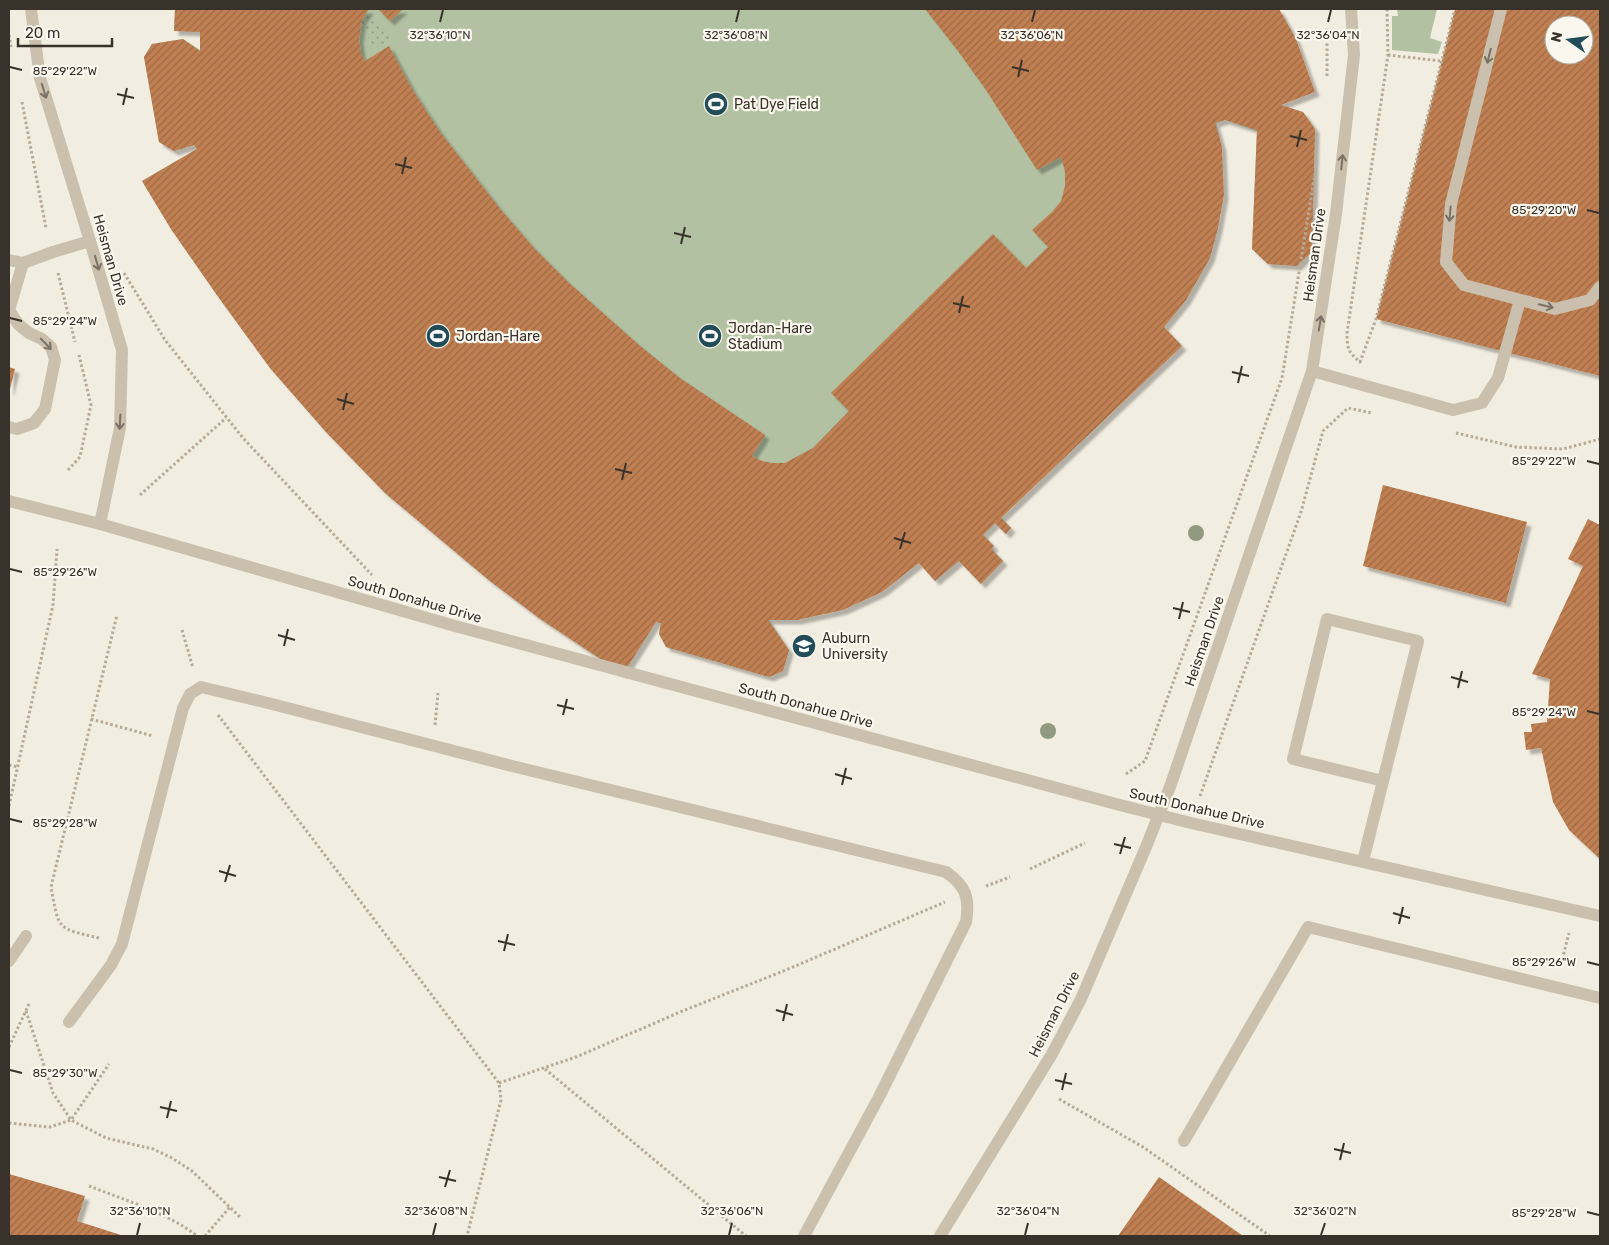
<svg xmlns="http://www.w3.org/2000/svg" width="1609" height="1245" font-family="Rubik,sans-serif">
<defs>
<pattern id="garden-dots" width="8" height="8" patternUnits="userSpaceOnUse" patternTransform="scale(1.25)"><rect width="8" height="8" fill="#b1c1a2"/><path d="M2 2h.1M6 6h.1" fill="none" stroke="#919d84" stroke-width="1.8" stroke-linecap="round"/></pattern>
<pattern id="building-hatch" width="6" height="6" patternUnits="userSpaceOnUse" patternTransform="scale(1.25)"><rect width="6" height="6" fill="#c08052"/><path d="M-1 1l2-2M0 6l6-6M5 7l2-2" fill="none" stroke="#9d6944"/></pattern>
<filter id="shadow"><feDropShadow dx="4.5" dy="4.5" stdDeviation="1" flood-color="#0004"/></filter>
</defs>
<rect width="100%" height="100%" fill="#f2ede1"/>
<!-- green -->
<g fill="#b1c1a2">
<path d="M175 9H1279L1296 39 1281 105 1303 112 1315 129 1312 252 1297 266 1268 264 1252 249 1257 131 1225 120 1216 123 1222 147 1218 228 1210 258 1186 300 1164 327 1182 346 1001 517 1011 528 1006 534 995 523 983 535 994 546 992 549 1003 561 981 584 959 561 935 581 919 563 797 620H769L789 650 783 671 769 677 666 647 659 634 661 623 656 622 623 674 539 618 490 581 385 493 326 432 270 368 219 298 171 229 142 181 197 149 194 145 174 151 159 142 144 57 152 44 183 39 200 50V32L174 31Z"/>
<path d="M1397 9H1437L1430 38 1442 42 1438 54 1392 50V16H1398Z"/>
</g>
<!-- garden -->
<path fill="url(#garden-dots)" d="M368 12 384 27 390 40 370 51 367 29 361 27 362 20Z"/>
<!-- building -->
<g fill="url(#building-hatch)" fill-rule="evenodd" filter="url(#shadow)">
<path d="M175 9H369L362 20 359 39 361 54 365 61 389 46 412 89 440 132 501 210 534 248 567 281 639 345 680 378 765 435 752 456 762 461 772 463H785L813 448 849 411 831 393 993 234 1026 268 1048 247 1032 230 1052 212 1061 201 1065 186V172L1061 157 1037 170 986 90 958 51 925 9H1279L1296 39 1315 92 1281 105 1303 112 1315 129 1312 252 1297 266 1268 264 1252 249 1257 130 1225 120 1215 123 1222 147 1224 195 1218 228 1210 258 1186 300 1164 327 1182 346 1001 518 1011 528 1006 534 995 523 983 535 994 546 991 549 1003 561 981 584 959 561 935 581 919 563 882 592 843 610 797 620H768L789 650 783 671 769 677 666 647 659 634 661 623 656 622 623 674 539 618 490 581 385 493 326 432 270 368 219 298 171 229 142 181 197 149 194 145 174 151 159 142 144 57 152 44 183 39 200 51V32L174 31Z"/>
<path d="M378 9H403L390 21Z"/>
<path d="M1455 9H1600V376L1376 319ZM1554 25H1584V55H1554Z"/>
<path d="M9 367 15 369 9 393Z"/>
<path d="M1383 485 1527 522 1506 603 1363 566Z"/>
<path d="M1588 519 1600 525V859L1569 830 1553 802 1541 748 1526 750 1524 732H1532L1531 724 1547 722 1550 679 1532 674 1583 566 1568 559Z"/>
<path d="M9 1174 85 1196 77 1221 124 1236H9Z"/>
<path d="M1159 1177 1243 1236H1118Z"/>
</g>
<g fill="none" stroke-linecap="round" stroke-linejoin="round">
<!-- path -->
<g stroke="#b6aa97" stroke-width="3" stroke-dasharray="2.5 2.5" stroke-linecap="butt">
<path d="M1387 9 1388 55 1347 333C1347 348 1348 352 1360 362L1376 319 1455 9"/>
<path d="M9 35 11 47"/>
<path d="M1388 55 1441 61"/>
<path d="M1327 76V27"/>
<path d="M22 102 46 228"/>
<path d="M58 273 75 342"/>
<path d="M124 273 165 340 243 438 372 575"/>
<path d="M1456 433 1516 447 1563 449 1600 439"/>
<path d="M68 470 80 457 91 405 79 355"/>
<path d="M140 495 226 418"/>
<path d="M182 630 193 668"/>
<path d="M218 715 499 1083 501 1100 467 1236"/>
<path d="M91 719 153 736"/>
<path d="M435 725 438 693"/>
<path d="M9 765 18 767"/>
<path d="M1126 774 1145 761 1282 378 1316 167"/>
<path d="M1200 796 1301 512 1323 431 1348 408 1372 413"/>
<path d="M9 806 53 605 57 549"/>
<path d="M1030 869 1085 843"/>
<path d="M986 886 1010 877"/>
<path d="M99 938C57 928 59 931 51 887L117 615"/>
<path d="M1561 964 1569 933"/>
<path d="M26 1011 53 1093 71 1120 106 1138 153 1149 172 1158 192 1171 241 1218"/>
<path d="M9 1047 29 1004"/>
<path d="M545 1069 746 1236"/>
<path d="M499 1083 576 1057 685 1010 786 970 945 902"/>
<path d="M1059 1099 1143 1147 1270 1236"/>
<path d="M9 1123 50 1127 71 1120 109 1064"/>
<path d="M89 1186C122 1199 170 1214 197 1236"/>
<path d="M205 1236 230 1207"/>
</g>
<!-- minor -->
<g stroke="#cac0ad" stroke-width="12">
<path d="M31 9 40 78 90 241 122 350 120 428 100 524"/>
<path d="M1501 9 1451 204 1446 262 1464 285 1555 309 1590 300 1600 287"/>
<path d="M9 260 23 263 53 252 90 241"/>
<path d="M1312 371 1453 410 1482 403 1498 378 1520 300"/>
<path d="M9 427 17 429 34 423 45 409 55 360 51 347 42 339 29 333 18 324 9 310 23 263"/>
<path d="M9 501 100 524 455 626 1116 804 1191 823 1600 916"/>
<path d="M1363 861 1418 641 1327 619 1293 759 1383 781"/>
<path d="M9 961 26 936"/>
<path d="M69 1022 111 965 122 944 183 708 190 694 201 687 268 703 512 766 946 872C966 886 970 898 966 922L879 1097 804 1236"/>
<path d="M1184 1141 1308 927 1600 998"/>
<path d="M940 1236 1052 1054 1081 999 1146 847 1171 784 1312 371 1336 214 1354 55 1351 9"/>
</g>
</g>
<!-- trees -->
<g fill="#919a80">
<circle cx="1196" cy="533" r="8"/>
<circle cx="1048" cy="731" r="8"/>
</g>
<!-- one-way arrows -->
<defs><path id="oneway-shaft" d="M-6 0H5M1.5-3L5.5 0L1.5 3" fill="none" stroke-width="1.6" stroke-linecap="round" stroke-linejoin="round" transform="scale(1.25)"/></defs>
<g stroke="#7a7266">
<use href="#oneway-shaft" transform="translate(1489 56) rotate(104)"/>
<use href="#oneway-shaft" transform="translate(44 91) rotate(73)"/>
<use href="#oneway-shaft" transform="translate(1342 162) rotate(-84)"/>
<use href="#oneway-shaft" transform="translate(1450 214) rotate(95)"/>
<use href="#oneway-shaft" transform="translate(97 263) rotate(74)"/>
<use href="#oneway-shaft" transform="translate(1546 306) rotate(14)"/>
<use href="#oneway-shaft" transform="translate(1320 323) rotate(-81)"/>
<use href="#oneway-shaft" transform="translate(46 344) rotate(46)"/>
<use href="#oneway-shaft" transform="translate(120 422) rotate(93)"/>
</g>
<!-- ticks -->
<path fill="none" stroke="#39322b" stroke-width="2" d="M440 22 443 10M736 22 739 10M1032 22 1035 10M1328 22 1331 10M10 67 22 70M1012 67 1029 71M1018 77 1022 60M117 94 134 98M123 105 127 88M1290 136 1307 140M1297 147 1301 130M395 164 412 168M402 174 406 157M1587 210 1599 213M674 233 691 237M681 244 685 227M953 303 970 307M959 313 963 296M10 318 22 321M1232 372 1249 376M1238 383 1242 366M337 399 354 404M343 410 347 393M1587 461 1599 464M615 469 632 473M622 480 626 463M894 538 911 543M900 549 905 532M10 569 22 572M1173 608 1190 612M1179 619 1183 602M278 635 295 640M284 646 288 629M1451 677 1468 682M1458 688 1462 671M557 705 574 709M1587 711 1599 714M563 715 567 699M835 774 852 779M842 785 846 768M10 819 22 822M1114 844 1131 848M1120 854 1125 837M219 871 236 876M225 882 230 865M1393 913 1410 918M1399 924 1403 907M498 941 515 945M504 951 508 934M1587 962 1599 965M776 1010 793 1015M783 1021 787 1004M10 1070 22 1073M1055 1080 1072 1084M1062 1090 1066 1073M160 1107 177 1111M167 1118 171 1101M1334 1149 1351 1153M1340 1160 1344 1143M439 1177 456 1181M445 1187 450 1170M1587 1212 1599 1215M137 1235 140 1223M433 1235 436 1223M729 1235 732 1223M1025 1235 1028 1223M1321 1235 1325 1223"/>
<!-- icons -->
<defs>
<g id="stadium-disc" transform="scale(1.25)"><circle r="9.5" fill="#234c59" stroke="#faf7ee"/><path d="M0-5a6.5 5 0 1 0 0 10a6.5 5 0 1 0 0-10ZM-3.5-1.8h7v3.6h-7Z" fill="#fff"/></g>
<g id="university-disc" transform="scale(1.25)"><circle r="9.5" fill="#234c59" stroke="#faf7ee"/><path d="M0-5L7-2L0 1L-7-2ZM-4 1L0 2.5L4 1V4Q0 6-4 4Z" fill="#fff"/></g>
</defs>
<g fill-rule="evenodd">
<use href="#stadium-disc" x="716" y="104"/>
<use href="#stadium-disc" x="438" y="336"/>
<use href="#stadium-disc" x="710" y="336"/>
<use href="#university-disc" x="804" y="646"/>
</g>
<g text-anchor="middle" stroke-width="4.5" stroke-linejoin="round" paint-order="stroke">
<!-- poi labels -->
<g font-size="14" fill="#39322b" stroke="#faf7ee" text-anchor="start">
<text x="734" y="109">Pat Dye Field</text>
<text x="728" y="333">Jordan-Hare<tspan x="728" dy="16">Stadium</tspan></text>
<text x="456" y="341">Jordan-Hare</text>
<text x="822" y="643">Auburn<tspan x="822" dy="16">University</tspan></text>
</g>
<!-- street labels -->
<g font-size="14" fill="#39322b" stroke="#faf7ee">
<text transform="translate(1314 255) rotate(-82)" y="5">Heisman Drive</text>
<text transform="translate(111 260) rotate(74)" y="5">Heisman Drive</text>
<text transform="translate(415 599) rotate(16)" y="5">South Donahue Drive</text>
<text transform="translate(1204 641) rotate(-71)" y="5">Heisman Drive</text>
<text transform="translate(806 705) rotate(15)" y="5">South Donahue Drive</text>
<text transform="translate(1197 808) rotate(13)" y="5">South Donahue Drive</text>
<text transform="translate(1054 1014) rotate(-63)" y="5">Heisman Drive</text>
</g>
</g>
<g font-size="12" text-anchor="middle" fill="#39322b" stroke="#faf7ee" stroke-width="4.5" stroke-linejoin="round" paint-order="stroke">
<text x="440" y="39">32°36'10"N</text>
<text x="736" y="39">32°36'08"N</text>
<text x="1032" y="39">32°36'06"N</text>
<text x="1328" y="39">32°36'04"N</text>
<text x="65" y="75">85°29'22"W</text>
<text x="1544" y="214">85°29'20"W</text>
<text x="65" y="325">85°29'24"W</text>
<text x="1544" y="465">85°29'22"W</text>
<text x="65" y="576">85°29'26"W</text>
<text x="1544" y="716">85°29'24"W</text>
<text x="65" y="827">85°29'28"W</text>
<text x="1544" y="966">85°29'26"W</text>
<text x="65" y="1077">85°29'30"W</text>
<text x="140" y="1215">32°36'10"N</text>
<text x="436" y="1215">32°36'08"N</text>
<text x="732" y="1215">32°36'06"N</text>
<text x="1028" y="1215">32°36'04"N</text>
<text x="1325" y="1215">32°36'02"N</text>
<text x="1544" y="1217">85°29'28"W</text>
</g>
<!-- border -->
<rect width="1609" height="1245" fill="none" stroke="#39322b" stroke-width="20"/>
<!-- north arrow -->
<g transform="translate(1569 40) rotate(284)"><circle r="24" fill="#faf7ee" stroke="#ada8a0"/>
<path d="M0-4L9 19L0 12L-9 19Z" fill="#234c59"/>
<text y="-8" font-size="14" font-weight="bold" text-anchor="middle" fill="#39322b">N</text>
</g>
<!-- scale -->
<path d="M18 38v8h94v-8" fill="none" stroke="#39322b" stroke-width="2.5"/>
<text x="25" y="38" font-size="15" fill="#39322b" stroke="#faf7ee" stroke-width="4" paint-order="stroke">20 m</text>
</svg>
